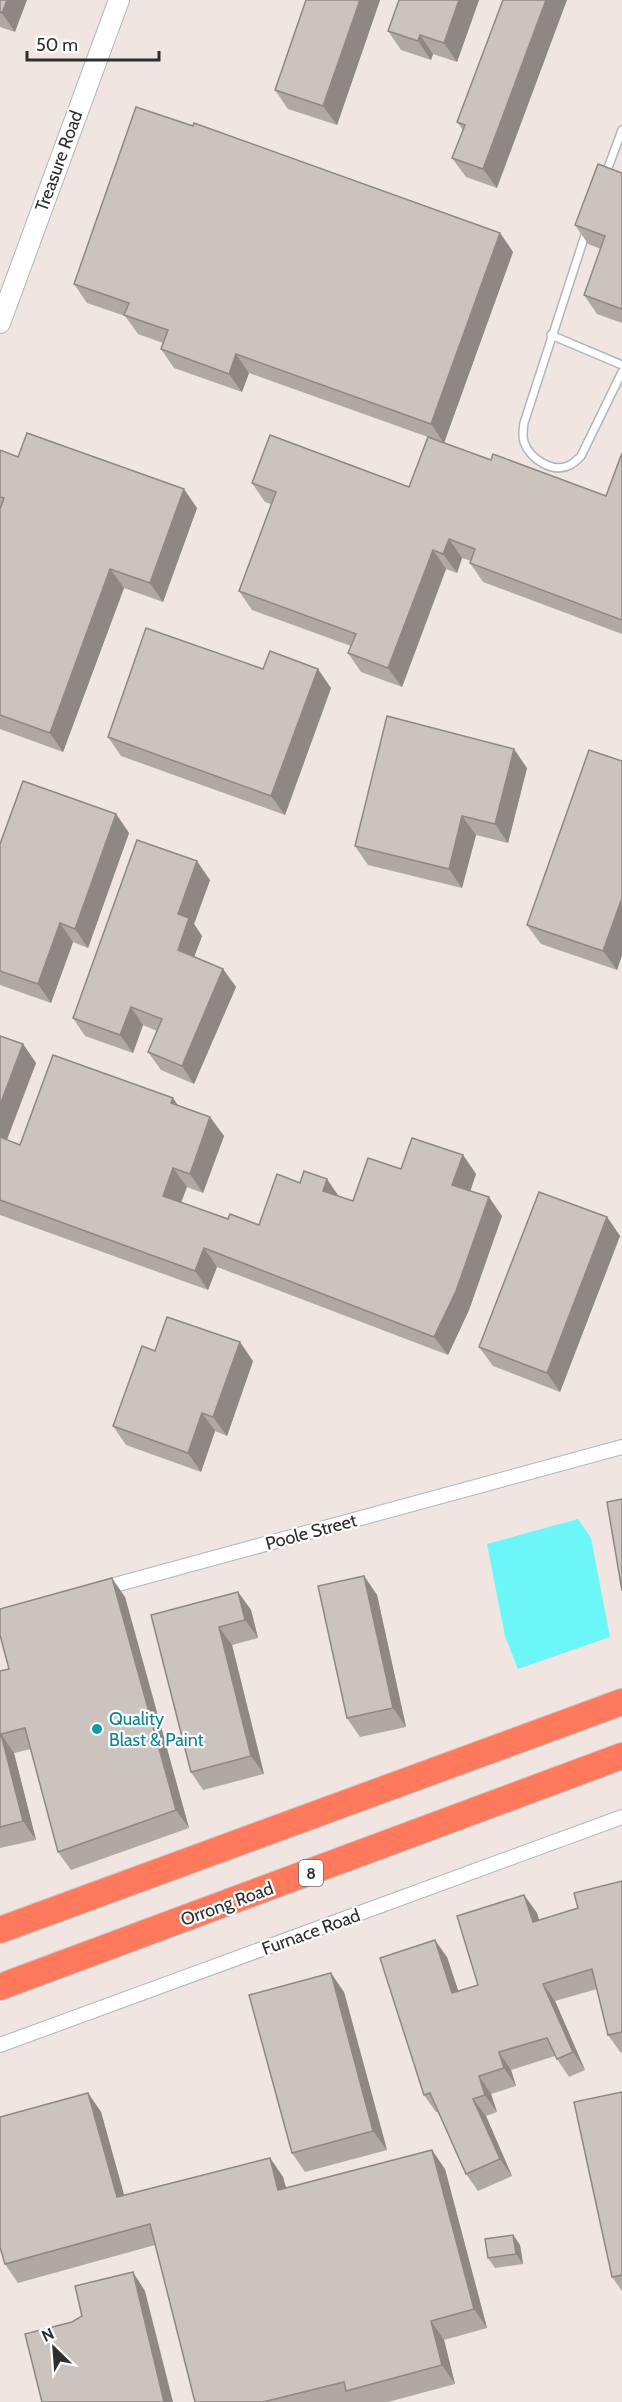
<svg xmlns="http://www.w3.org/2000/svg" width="622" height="2402" font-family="Cabin,sans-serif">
<rect width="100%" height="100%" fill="#f0e5e0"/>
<!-- water -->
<path fill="#6df6f8" d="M578 1519 591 1538 610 1637 518 1669 505 1636 487 1544Z"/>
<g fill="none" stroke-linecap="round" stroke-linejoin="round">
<!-- lane casing -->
<g stroke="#b0b6be" stroke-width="10">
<g id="lane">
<path d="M605 176 622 130"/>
<path d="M587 229 524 423C523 430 522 436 524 442 530 459 553 474 570 465 574 463 578 459 581 456L622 372"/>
<path d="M551 335 622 365"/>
</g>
</g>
<!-- street casing -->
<g stroke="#b0b6be" stroke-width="16">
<g id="street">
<path d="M100 1589 622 1447"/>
<path d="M0 2045 622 1817"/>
</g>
</g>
<!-- secondary casing -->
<g stroke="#b0b6be" stroke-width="22">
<path id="secondary" d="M0 323 119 0"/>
</g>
<!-- highway casing -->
<g stroke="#c4c4c4" stroke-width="28">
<g id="highway">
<path d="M0 1930 622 1702"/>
<path d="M0 1987 622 1756"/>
</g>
</g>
<!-- lane -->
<use href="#lane" stroke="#fff" stroke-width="7"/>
<!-- street -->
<use href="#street" stroke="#fff" stroke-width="14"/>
<!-- secondary -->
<use href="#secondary" stroke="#fff" stroke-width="20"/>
<!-- highway -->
<use href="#highway" stroke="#ff795c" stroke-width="26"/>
</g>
<!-- wall -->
<g fill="#afa8a3">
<path d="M0 0 15 32 0 27Z"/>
<path d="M306 0H380L337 125 288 109 275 90Z"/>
<path d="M399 0H479L457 62 433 54 431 60 401 50 388 31Z"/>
<path d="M503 0 497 188 466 177 452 158 463 130 457 122Z"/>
<path d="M622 173V323L597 314 584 295 601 249 588 244 575 225Z"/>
<path d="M500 233 513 252 444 443 491 460 606 496 622 453V634L483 582 470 563 471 561 462 558 457 573 446 569 402 687 361 672 348 653 351 646 252 610 239 591 271 504 265 502 252 483 409 487 428 437 249 373 242 392 174 368 161 349 163 343 138 334 125 316 87 303 74 284Z"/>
<path d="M0 450 18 457 197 508 163 602 124 588 63 752 0 729Z"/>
<path d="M263 669 331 688 285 815 121 756 108 737Z"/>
<path d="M622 761V955L617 970 541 944 527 925Z"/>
<path d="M527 768 508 843 476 835 462 888 368 865 355 846Z"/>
<path d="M116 814 129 833 88 948 73 942 51 1003 0 985V844Z"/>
<path d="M210 880 194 924 202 936 194 957 223 969 236 987 194 1084 161 1070 148 1052 157 1031 143 1025 133 1053 85 1036 73 1018Z"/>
<path d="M0 1036 23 1044 36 1063 7 1140 20 1145 179 1106 210 1117 224 1136 203 1193 187 1187 181 1203 228 1219 259 1225 339 1196 353 1201 401 1169 463 1155 476 1174 470 1191 502 1216 469 1310 448 1355 217 1267 208 1290 0 1215Z"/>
<path d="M607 1217 620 1236 560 1392 493 1366 479 1347Z"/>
<path d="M155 1351 253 1361 227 1436 215 1431 201 1472 126 1445 113 1426Z"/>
<path d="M364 1576 377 1595 406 1727 360 1737 347 1718Z"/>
<path d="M238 1592 251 1610 258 1638 232 1645 264 1774 203 1790 191 1772 151 1615Z"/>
<path d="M125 1597 189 1828 71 1870 58 1852 31 1749 14 1753 36 1840 0 1848V1671L9 1669Z"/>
<path d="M622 1881V2052L621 2053 608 2035 597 1989 555 2001 585 2070 569 2077 555 2056 511 2070 516 2086 491 2094 497 2112 486 2116 512 2176 478 2191 466 2174 438 2112H436L424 2095 447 1957 458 1991 478 1985 524 1895 537 1913 539 1920 578 1908Z"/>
<path d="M344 1992 387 2150 305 2172 292 2153Z"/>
<path d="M622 2092V2291L612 2277Z"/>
<path d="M88 2093 101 2112 124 2195 270 2158 283 2177 286 2188 445 2169 487 2328 444 2340 455 2384 388 2402H195L155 2245 18 2283 5 2264Z"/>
<path d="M513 2235 520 2245 523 2264 495 2268 488 2258Z"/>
</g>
<!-- shaded-wall -->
<g fill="#8e8885">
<path d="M7 0H27L15 32 2 13Z"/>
<path d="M360 0H380L337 125 323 106Z"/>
<path d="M459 0H479L457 62 444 43Z"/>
<path d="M546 0H567L497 188 483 169Z"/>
<path d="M420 35 433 54 431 60 418 41Z"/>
<path d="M500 233 513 252 444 443 431 424Z"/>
<path d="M236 354 249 373 242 392 229 374Z"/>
<path d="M184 489 197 508 163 602 150 583Z"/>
<path d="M449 539 462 558 457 573 443 554Z"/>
<path d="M433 550 446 569 402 687 388 668Z"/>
<path d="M110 569 124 588 63 752 50 733Z"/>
<path d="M318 669 331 688 285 815 271 796Z"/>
<path d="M514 749 527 768 508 843 495 824Z"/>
<path d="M116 814 129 833 88 948 75 929Z"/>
<path d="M462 816 476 835 462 888 449 869Z"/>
<path d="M197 861 210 880 194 924 202 936 190 968 178 950V914Z"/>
<path d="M622 898V955L617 970 603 951Z"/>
<path d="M60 923 73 942 51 1003 38 984Z"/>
<path d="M223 969 236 987 194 1084 182 1066Z"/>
<path d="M131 1007 143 1025 133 1053 120 1035Z"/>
<path d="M23 1044 36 1063 2 1152 0 1149V1105Z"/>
<path d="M173 1098 186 1117 171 1103Z"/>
<path d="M210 1117 224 1136 203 1193 190 1174Z"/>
<path d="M463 1155 476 1174 466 1204 452 1185Z"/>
<path d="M173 1168 187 1187 176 1215 163 1196Z"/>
<path d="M327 1179 340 1198 323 1191Z"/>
<path d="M489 1197 502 1216 469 1310 448 1355 434 1337Z"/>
<path d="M607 1217 620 1236 560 1392 547 1373Z"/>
<path d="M204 1248 217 1267 208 1290 195 1271Z"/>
<path d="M240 1342 253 1361 227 1436 213 1417Z"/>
<path d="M202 1413 215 1431 201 1472 188 1453Z"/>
<path d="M364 1576 377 1595 406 1727 393 1708Z"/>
<path d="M112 1578 125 1597 189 1828 176 1810Z"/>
<path d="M238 1592 251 1610 258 1638 245 1620Z"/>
<path d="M219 1627 232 1645 264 1774 251 1756Z"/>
<path d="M1 1734 14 1753 36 1840 23 1821Z"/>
<path d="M524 1895 537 1913 545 1940 533 1922Z"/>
<path d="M435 1940 447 1957 465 2011 452 1993Z"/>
<path d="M331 1973 344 1992 387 2150 373 2131Z"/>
<path d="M543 1984 555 2001 585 2070 573 2052Z"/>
<path d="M499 2052 511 2070 516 2086 504 2068Z"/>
<path d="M479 2076 491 2094 497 2112 485 2095Z"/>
<path d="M88 2093 101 2112 130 2216 117 2197Z"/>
<path d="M473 2099 486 2116 512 2176 500 2159Z"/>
<path d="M432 2150 445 2169 487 2328 474 2309Z"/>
<path d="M270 2158 283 2177 292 2209 278 2190Z"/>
<path d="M513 2235 520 2245 523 2264 516 2254Z"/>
<path d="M133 2272 145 2291 173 2402H164Z"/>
<path d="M431 2321 444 2340 455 2384 442 2365Z"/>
</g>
<!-- building -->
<g fill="#cbc3be" stroke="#8e8885" stroke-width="1.5">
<path d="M0 0H7L2 13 0 12Z"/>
<path d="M306 0H360L323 106 275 90Z"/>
<path d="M399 0H459L444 43 420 35 418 41 388 31Z"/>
<path d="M503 0H546L483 169 452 158 465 125 457 122Z"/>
<path d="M136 107 193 126 194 123 500 233 431 424 236 354 229 374 161 349 168 330 124 315 129 303 74 284Z"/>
<path d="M598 164 622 173V309L584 295 605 236 575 225Z"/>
<path d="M27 433 184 489 150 583 110 569 50 733 0 715V509L4 498 0 497V450L18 457Z"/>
<path d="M270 435 409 487 428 437 491 460 493 454 606 496 622 453V620L470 563 475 549 449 539 443 554 433 550 388 668 348 653 356 634 239 591 276 492 252 483Z"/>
<path d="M146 628 263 669 270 651 318 669 271 796 108 737Z"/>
<path d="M387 716 514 749 495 824 462 816 449 869 355 846Z"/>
<path d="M589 750 622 761V898L603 951 527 925Z"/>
<path d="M23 781 116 814 75 929 60 923 38 984 0 971V844Z"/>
<path d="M137 840 197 861 178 914 189 918 178 950 223 969 182 1066 148 1052 162 1019 131 1007 120 1035 73 1018Z"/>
<path d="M0 1036 23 1044 0 1105Z"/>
<path d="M53 1055 173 1098 171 1103 210 1117 190 1174 173 1168 163 1196 228 1219 230 1214 259 1225 277 1174 300 1183 304 1171 327 1179 323 1191 353 1201 368 1158 401 1169 412 1138 463 1155 452 1185 489 1197 456 1291 434 1337 204 1248 195 1271 0 1200V1137L20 1145Z"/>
<path d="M539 1192 607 1217 547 1373 479 1347Z"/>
<path d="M167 1317 240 1342 213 1417 202 1413 188 1453 113 1426 142 1346 155 1351Z"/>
<path d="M622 1499V1591L607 1502Z"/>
<path d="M364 1576 393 1708 347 1718 318 1586Z"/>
<path d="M112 1578 176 1810 58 1852 25 1728 1 1734 23 1821 0 1827V1671L9 1669 0 1635V1609Z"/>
<path d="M238 1592 245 1620 219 1627 251 1756 191 1772 151 1615Z"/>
<path d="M622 1881V2032L608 2035 592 1969 543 1984 573 2052 557 2059 547 2038 499 2052 504 2068 479 2076 485 2095 473 2099 500 2159 466 2174 430 2093 424 2095 380 1958 435 1940 452 1993 478 1985 457 1916 524 1895 533 1922 578 1908 574 1893Z"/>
<path d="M331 1973 373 2131 292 2153 249 1995Z"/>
<path d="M622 2092V2275L612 2277 574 2102Z"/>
<path d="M88 2093 117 2197 270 2158 278 2190 432 2150 474 2309 431 2321 442 2365 346 2391 344 2382 263 2402H195L150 2224 5 2264 0 2247V2117Z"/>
<path d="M513 2235 516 2254 488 2258 485 2239Z"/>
<path d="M133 2272 164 2402H42L25 2334 72 2322 82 2316 75 2286Z"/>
</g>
<!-- markers -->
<circle fill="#0f9aa8" stroke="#fff" stroke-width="2" cx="97" cy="1729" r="6"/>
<g text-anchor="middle" stroke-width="4.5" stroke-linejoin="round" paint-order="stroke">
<!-- shield labels -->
<rect fill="#fff" stroke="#6d6d6d" stroke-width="1.5" x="299" y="1860" width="24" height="26" rx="4.5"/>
<g font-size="16" font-weight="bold" fill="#2e2e2e">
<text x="311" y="1879">8</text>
</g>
<!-- street labels -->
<g font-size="18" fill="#2e2e2e" stroke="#fff">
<text transform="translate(59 161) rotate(-70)" y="6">Treasure Road</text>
<text transform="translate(311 1532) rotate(-15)" y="6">Poole Street</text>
<text transform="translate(227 1904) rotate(-20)" y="6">Orrong Road</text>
<text transform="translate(311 1932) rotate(-20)" y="6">Furnace Road</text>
</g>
<!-- culture labels -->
<g font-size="18" fill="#0d838f" stroke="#fff" text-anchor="start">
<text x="109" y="1725">Quality<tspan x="109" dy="21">Blast &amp; Paint</tspan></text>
</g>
</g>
<!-- north arrow -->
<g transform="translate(54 2348) rotate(335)" stroke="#ffffff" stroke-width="4.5" paint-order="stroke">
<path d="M0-4.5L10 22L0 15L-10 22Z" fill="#2e2e2e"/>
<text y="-9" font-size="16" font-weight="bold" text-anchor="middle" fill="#2e2e2e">N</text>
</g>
<!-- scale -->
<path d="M27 51v9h132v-9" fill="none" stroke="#2e2e2e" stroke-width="3"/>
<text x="36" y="51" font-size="18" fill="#2e2e2e" stroke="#ffffff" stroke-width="4.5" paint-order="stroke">50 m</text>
</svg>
